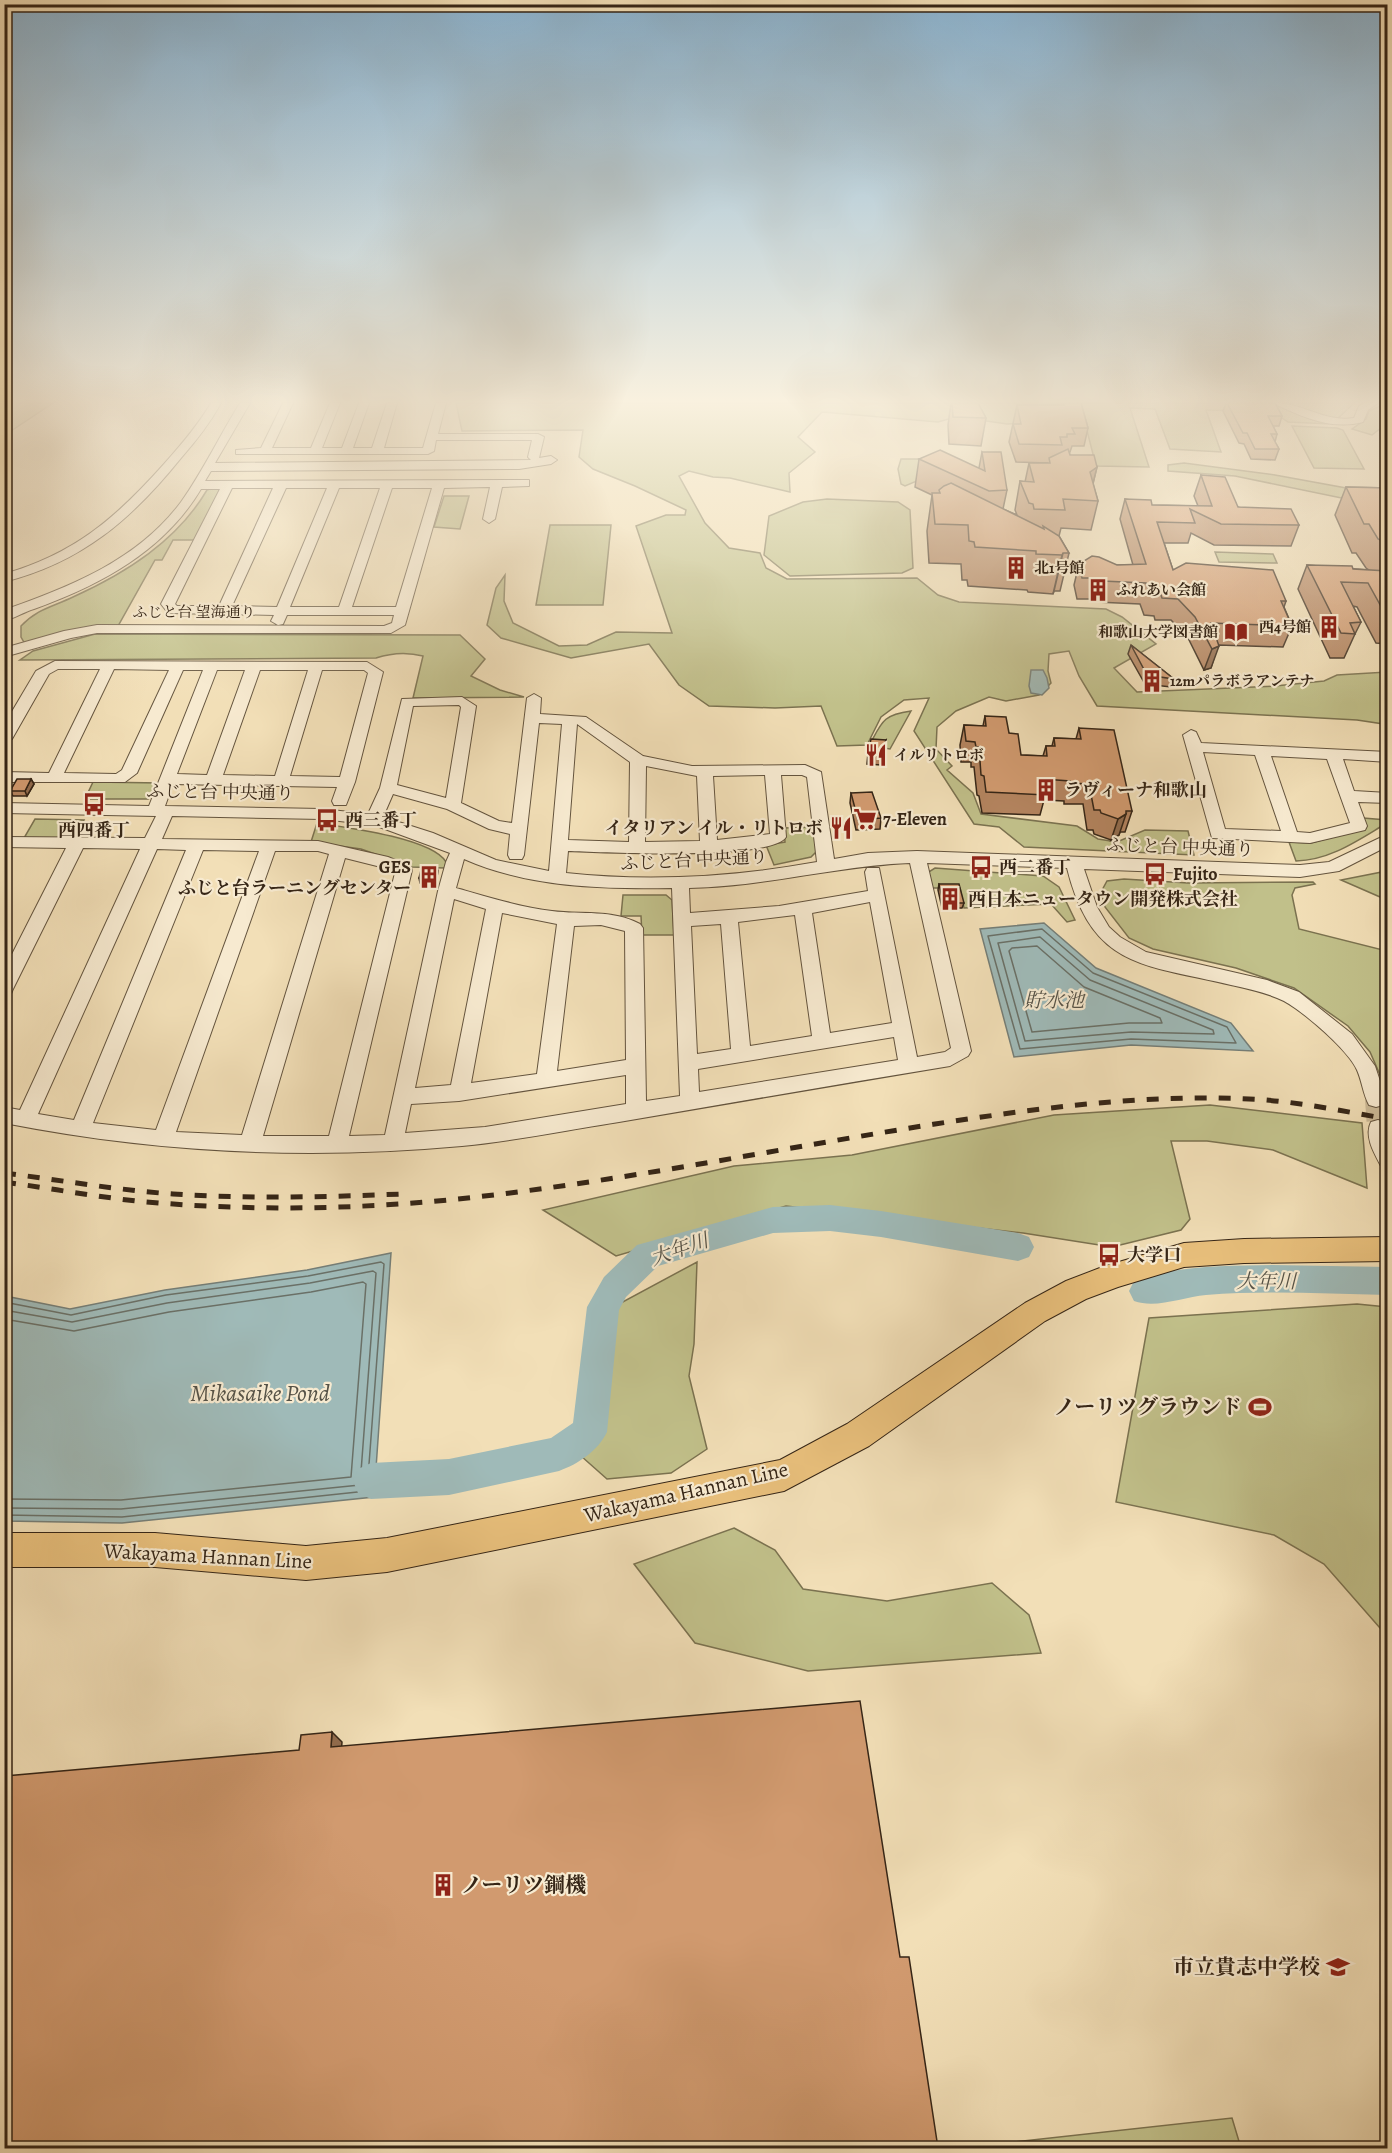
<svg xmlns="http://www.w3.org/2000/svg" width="1392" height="2153" font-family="Alegreya,'Noto Serif JP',serif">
<rect width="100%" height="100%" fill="#f2dfb7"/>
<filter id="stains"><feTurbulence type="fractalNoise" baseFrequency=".00333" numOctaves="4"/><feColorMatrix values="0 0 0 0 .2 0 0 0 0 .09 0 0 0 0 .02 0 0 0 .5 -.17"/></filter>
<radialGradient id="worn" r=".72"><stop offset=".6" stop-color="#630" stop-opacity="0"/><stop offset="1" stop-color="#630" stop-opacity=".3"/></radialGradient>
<!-- green -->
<g fill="#c1c08a" stroke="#7b7250" stroke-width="1.5">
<path d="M4 403H53L5 435Z"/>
<path d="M456 403H950L963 415 938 422 822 412 798 437 815 452 789 473 790 492 730 478 713 477 689 471 679 476 705 523 729 548 760 553 766 568 787 579 917 578 938 595 959 602 1106 609 1122 617 1156 644 1114 668 1137 692 1275 686 1324 681 1337 675 1387 672V713L1383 716 1384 724 1357 720 1097 706 1079 676 1069 651 1049 654 1048 671 1051 683 1039 695 1006 701 989 697 956 711 937 727 936 749 952 766 947 770 973 793 981 814 1077 826 1098 839 1117 842 1145 830 1188 831 1194 855 1024 847 999 827 974 824 914 731 929 698 904 700 881 717 867 745 837 746 821 706 775 708 709 706 679 685 649 644 571 658 501 638 487 625 496 588 505 575 504 601 513 623 559 646 587 645 616 632 672 633 636 526 666 515H685L686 510 635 486 593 469 579 457 583 430 462 431Z"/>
<path d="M965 403H1062L1075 421 1007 424 973 419Z"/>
<path d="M1080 403H1354L1332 424 1288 422 1269 409 1249 411 1206 410 1221 452 1170 449 1155 409 1130 408 1149 467 1096 466Z"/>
<path d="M1380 406H1387V428H1381L1372 435 1352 429 1366 419 1369 411Z"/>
<path d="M1292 426 1337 428 1343 430 1364 469 1314 468Z"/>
<path d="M901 459H927L931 475 905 486 901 484 898 469Z"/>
<path d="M1184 463 1275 475 1357 490 1361 502 1235 476 1168 471V465Z"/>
<path d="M212 488 222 490 196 540H173L162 560H155L118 626 25 644 21 637V626C37 609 52 607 73 597 126 573 177 541 207 490Z"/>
<path d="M444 496H469L460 529 434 527Z"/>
<path d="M827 499 898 502 910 510 913 568 902 573 790 576 764 555 769 516 803 502Z"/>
<path d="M550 525H611L603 605H536Z"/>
<path d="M1215 552 1273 554 1277 563 1219 562Z"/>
<path d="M95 634 460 635 485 659 471 676 500 690 524 697 413 698 423 656C408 652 391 653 376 658L20 660 33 651Z"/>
<path d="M911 711 890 749 869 746C882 722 882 715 911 711Z"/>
<path d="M93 782 161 783 155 796 148 799H85Z"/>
<path d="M1363 818 1387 820V823C1358 840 1331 860 1296 861L1289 842 1311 843 1366 828Z"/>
<path d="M35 819 84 820 74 839 24 838Z"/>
<path d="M317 823C344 827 432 838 446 862L445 868 412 867 361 849 311 842Z"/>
<path d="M815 827 817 851 811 857 774 865 766 845 785 842 784 828Z"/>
<path d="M935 868 1043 876 1059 887 1075 920 1067 922 1051 904 964 908 960 888H931L927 873Z"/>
<path d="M1387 871V900L1341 880Z"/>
<path d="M1124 879 1188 883 1313 882 1315 884 1295 888 1292 895 1299 929 1387 951V1091L1370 1052 1348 1026 1294 988 1236 968 1153 949 1129 938 1105 907 1101 892 1107 881Z"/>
<path d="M623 895H666L672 900 674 935H642L641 916H621Z"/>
<path d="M1210 1105 1362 1123 1367 1188 1273 1150 1207 1141H1171L1190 1219 1181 1230 1112 1247 1023 1233 786 1206 616 1256 543 1210 734 1166 852 1155 1054 1115Z"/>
<path d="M697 1262 694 1344 689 1376 707 1449 671 1473 607 1479 581 1456 578 1393 591 1319Z"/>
<path d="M1357 1304 1387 1307V1636L1324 1564 1274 1535 1116 1502 1149 1318Z"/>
<path d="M734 1528 775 1550 803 1589 887 1601 992 1583 1029 1615 1041 1653 808 1671 695 1643 634 1564Z"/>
<path d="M1232 2118 1241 2148H959Z"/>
</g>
<!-- water -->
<g fill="#9fbab8" stroke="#757e77" stroke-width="1.5">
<path d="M1031 670H1043L1047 678 1049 688 1042 695 1031 693 1029 686Z"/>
<path d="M1044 923 1096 968 1231 1023 1253 1051 1131 1045 1014 1057 980 929Z"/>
<path d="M391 1253 374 1497 122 1523 5 1521V1296L70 1309 165 1290 307 1270Z"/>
</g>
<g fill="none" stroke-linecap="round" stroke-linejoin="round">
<!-- shore -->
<g stroke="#6a7067" stroke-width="1.5">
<path d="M1042 929 1093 973 1227 1027 1236 1043 1131 1039 1020 1049 988 936Z"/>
<path d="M1040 937 1090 980 1213 1030 1214 1034 1131 1032 1025 1041 998 943Z"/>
<path d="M1037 946 1084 987 1160 1018 1162 1023H1129L1032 1032 1009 951 1012 948Z"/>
<path d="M4 1302 71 1315 166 1295 308 1276 381 1262 384 1264 367 1491 122 1517 4 1515"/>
<path d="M4 1310 72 1322 167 1303 310 1283 373 1271 376 1273 360 1485 121 1509 4 1508"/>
<path d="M4 1319 74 1331 169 1312 311 1292 363 1282 366 1284 351 1477 121 1500 4 1499"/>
</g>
<!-- river -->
<g fill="#9fbab8" fill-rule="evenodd">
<path d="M830 1205 881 1211 1018 1233 1029 1237 1034 1247 1029 1257 1018 1261 881 1237 830 1231 773 1233 658 1266 626 1297 619 1310 607 1432C598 1451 578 1464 559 1471L449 1495 371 1499 358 1493 353 1481 358 1469 371 1463 449 1459 551 1438 573 1423 587 1307 604 1277 637 1245 773 1207Z"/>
<path d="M1273 1265 1388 1267V1295C1328 1294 1266 1290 1206 1295 1183 1297 1156 1309 1134 1301L1129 1291 1134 1281C1177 1265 1227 1266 1273 1265Z"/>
</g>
<!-- minor-tunnel -->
<path stroke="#ccba97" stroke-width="22" stroke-dasharray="22 11" stroke-linecap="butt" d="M1376 1099 1378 1128"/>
<!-- minor casing -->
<g stroke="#64543e" stroke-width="2">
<g id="minor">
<path d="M211 403H221C210 423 196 441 181 458 131 520 82 562 4 582V574C74 554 116 518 164 464 181 445 198 425 211 403Z"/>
<path d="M240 403H250L215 463 531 460 528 457 532 440H436L434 451 428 454H236V450L261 448 283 403H293L272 448H311L330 403H340L322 448H342L359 403H369L353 448H372L387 403H397L384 448H423L436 403H446L438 434H538L544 437 539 458 551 456 557 460 551 464 519 469 211 471 205 481 529 480V486L502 487 495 519 489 523 483 519 490 487 444 488 405 625 391 633H97L71 638 4 657V648L64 631 97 625 384 626 392 623 394 615H287L283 624 278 625 271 621 274 615 168 613 161 604 220 489H201C164 551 101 585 34 609 24 612 15 618 4 621V611L7 609C72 586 139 559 181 502 203 471 220 435 240 403ZM232 488H273L219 606H177L175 604ZM286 488H327L277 607 232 606ZM339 488H380L339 607H290ZM392 488H432L396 607H352Z"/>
<path d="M1276 403C1303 403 1326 423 1354 418L1359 406 1365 403H1378L1368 410 1363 422C1332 430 1305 418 1277 405Z"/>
<path d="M55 661 367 662 383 672 355 782 346 805H334L332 801 337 787 173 784 165 806 322 809 368 814 380 788 402 699 462 697 476 706 461 803 499 821 512 823 527 698 534 694 541 698 540 714 586 717 643 756 692 766 805 765 821 772 834 859 868 853 917 851 1300 865 1329 862 1388 834V846L1339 871 1300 877 1084 869 1097 907 1109 927 1120 937 1146 952 1267 980 1299 992 1352 1034 1375 1066 1386 1099 1383 1105 1376 1107 1369 1105C1363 1094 1362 1081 1357 1070 1348 1050 1304 1012 1284 1001 1268 993 1249 989 1231 985 1144 964 1092 969 1067 868L927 863 971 1051 968 1056 950 1066C839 1084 729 1103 619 1122 567 1130 515 1141 462 1146 309 1160 156 1153 4 1123V1107L20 1110 140 849 83 848 13 989 11 994 4 996V970L66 848 4 847V837L145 838 156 816 4 813V803L149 806 203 670H183L137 773 125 782H4V772L49 773 100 669H58L49 674 12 739 4 743V725L36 671ZM114 669 169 670 122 770 116 774 64 773ZM217 670H245L207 775 177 774ZM260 670H308L275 776 223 775ZM322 670H364L368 673 340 777 290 776ZM459 705 461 707 446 798 397 785 413 706ZM539 723 562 724 549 871 496 860 433 833 383 817 393 794 447 809 489 829 510 834 508 855 510 859H522L524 855ZM577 724 630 762 629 842 568 840ZM646 766 697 776 700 841 645 842ZM765 775 770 834 717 840 713 776ZM781 775H802L807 777 817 862C734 877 650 882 566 873L568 851C600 852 771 861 786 837ZM172 816 322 819 374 825 450 853 446 862 438 891 385 1135 349 1136 412 870 410 866 388 857 318 841 162 839ZM157 849 186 850 74 1120 38 1114ZM203 850 259 851 156 1130 93 1123ZM275 851H318L329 854 242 1135 176 1132ZM345 858 377 866 395 873 329 1136H263ZM464 859C530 888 601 889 672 888L680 1096 646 1101 643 928 640 924C612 909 582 915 552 911 520 907 488 897 456 888ZM910 863 951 1048 945 1052 917 1057 879 868H867L865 872 868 891 779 906 690 913 689 888C764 887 835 866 910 863ZM454 899 486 909 451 1085 415 1088ZM870 902 892 1023 830 1033 812 913ZM502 913 557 924 537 1074 471 1083ZM795 915 812 1036 750 1046 738 922ZM721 924 731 1049 697 1054 691 926ZM601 925 625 931 626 1060 557 1071 574 926ZM894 1037 898 1060 699 1092 698 1069ZM626 1075V1104L485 1127 405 1133 411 1104 459 1101Z"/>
<path d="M1191 730 1196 732 1201 743 1388 752V762L1343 759 1354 791 1388 793V803L1358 802 1367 826 1365 830 1310 843 1212 838 1183 735ZM1203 752 1255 755 1281 831 1225 829ZM1271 756 1327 759 1350 823 1310 833 1297 832Z"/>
<path d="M1378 1120 1385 1122 1388 1127V1168L1381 1166C1374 1153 1364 1136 1371 1122Z"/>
</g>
</g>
<!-- major casing -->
<g stroke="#352516" stroke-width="2">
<path id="major" d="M1388 1237V1261L1244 1263 1184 1267 1118 1287 1086 1299 1045 1321 869 1446 784 1491 387 1572 306 1580 155 1567H4V1533H155L306 1546 387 1538 780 1460 847 1424 1025 1303 1066 1281 1105 1266 1184 1243 1244 1239Z"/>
</g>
<!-- minor -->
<use href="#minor" fill="#f7ead0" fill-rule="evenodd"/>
<!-- major -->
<use href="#major" fill="#e9c07c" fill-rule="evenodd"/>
<!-- rail -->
<g stroke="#352516" stroke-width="5" stroke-dasharray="12 12" stroke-linecap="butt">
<path d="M4 1173C60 1180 116 1190 173 1194 249 1199 326 1197 402 1194"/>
<path d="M4 1182C48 1188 92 1196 136 1201 242 1211 351 1210 458 1199 618 1182 776 1149 935 1124 1039 1108 1144 1094 1249 1099 1296 1101 1342 1111 1388 1119"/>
</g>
</g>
<!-- wall -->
<g fill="#b4845f" stroke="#352516" stroke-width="1.5">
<path d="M951 403H978L986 418 981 446 949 444 948 425Z"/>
<path d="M1058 403H1081L1088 428 1084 446H1072L1070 452H1069L1070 455 1097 467 1093 484 1098 501 1091 530 1061 528 1059 536 1069 553 1060 591H1054L1053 594 1028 592 1027 590 968 586 967 580H962L961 564 929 563 927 531 932 495 915 487 919 459 979 468 982 452 1007 490 1003 509 1017 515 1015 510 1020 481 1025 482 1029 463H1048L1016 462 1009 442 1017 405H1058Z"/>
<path d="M1226 403H1275L1282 416 1279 426H1273L1277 434 1275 442 1279 449 1275 460 1251 459 1244 444 1239 443 1223 411Z"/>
<path d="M1201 475 1238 507 1299 525 1291 546 1214 545 1191 533 1188 543H1164L1173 570 1286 601 1284 607 1292 626 1283 647 1218 645 1211 668 1204 670 1188 638 1171 620H1155L1154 616 1144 615 1140 604 1096 602 1089 599H1077L1074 585 1079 564 1117 565H1133L1120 519 1125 499 1152 505 1198 506 1194 496Z"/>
<path d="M1346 487 1388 488V644L1376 643 1357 607 1353 606 1361 622 1355 634 1344 658H1330L1298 589 1307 565 1369 570 1366 568 1356 553H1352L1335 515Z"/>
<path d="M1131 645 1174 679 1171 687 1145 684 1128 654Z"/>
<path d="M985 716 1009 733 1021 755 1043 756 1046 746H1052L1054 738 1076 739 1079 728 1132 811 1125 832H1120L1119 835 1111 840 1094 834 1093 830H1087L1083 804H1064V801L1044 800 1040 815 982 813 979 796 977 795 974 767H971V762H961L960 745 964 725 983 726Z"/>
<path d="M886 740 881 765 867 764 868 753Z"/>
<path d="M31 779 34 784 27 796H13L10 791Z"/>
<path d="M851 793 881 818 880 829 856 830 850 803Z"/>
<path d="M438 871 436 883H420L419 878Z"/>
<path d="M939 884 964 903 962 908H942L938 890Z"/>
</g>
<!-- shaded-wall -->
<g fill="#926c4e" stroke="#352516" stroke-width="1.5">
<path d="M1097 467 1090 495V472Z"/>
<path d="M1063 553 1054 591 1053 594 1062 555Z"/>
<path d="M1219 646 1211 668 1204 670 1212 649Z"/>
<path d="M31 779 34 784 27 796 25 791Z"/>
<path d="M1126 814 1119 835 1111 840 1118 819Z"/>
<path d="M437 866 438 871 436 883 435 878Z"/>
<path d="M332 1732 342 1742 341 1756 331 1747Z"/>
</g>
<!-- building -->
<g fill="#d19a6f" stroke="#352516" stroke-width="1.5">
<path d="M952 403H978L986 418 953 417Z"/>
<path d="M1063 403H1081L1088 428H1072L1075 434H1067V437H1060L1062 445 1019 444 1013 424H1021L1017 405H1064Z"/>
<path d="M1227 403H1275L1282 416H1268L1277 434H1271L1279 449H1255L1247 433H1243Z"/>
<path d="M1068 449 1070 455H1094L1097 467 1090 472 1098 501 1063 499 1065 510 1034 509 1033 504 1029 503 1020 481 1034 482 1029 463H1050L1049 458Z"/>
<path d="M940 450 985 471 982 452H1001L1007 490 989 491 919 459Z"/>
<path d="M1201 475 1225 477 1238 507 1291 509 1299 525 1221 524 1190 509 1195 523 1157 522 1173 570 1186 563 1273 570 1286 601H1281L1292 626 1211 623 1219 646 1212 649 1195 617 1178 599 1162 598 1161 595 1150 594 1146 583 1102 581 1095 578H1082L1079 564 1092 556 1099 557 1117 565 1146 564 1125 499 1151 500 1152 505 1212 506Z"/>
<path d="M951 483 1044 529 1043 526 1059 536 1069 553H1063L1062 555 1036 554V551L975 547 974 542 969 541 968 525 935 524 932 493H940L939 490 944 486Z"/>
<path d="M1346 487 1388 488V542H1385L1378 539 1369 524H1364Z"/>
<path d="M1307 565 1352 566 1353 569 1388 571V619L1368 583 1341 582 1361 622 1350 623 1355 634 1341 633Z"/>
<path d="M1131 645 1174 679 1147 675Z"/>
<path d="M985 716 1006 717 1009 733 1018 734 1021 755 1047 756 1046 746H1055L1054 738 1081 739 1079 728 1114 730 1132 811H1126V814L1118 819 1101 813 1100 810H1094L1089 784 1070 783V781L1043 779 1046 795 986 792 984 776 981 775 979 747H976L975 742 966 741 964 725 986 726Z"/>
<path d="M871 739 886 740 882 755 868 753Z"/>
<path d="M17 779H31L25 791H10Z"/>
<path d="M872 792 881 818 858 820 851 793Z"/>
<path d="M422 866H437L435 878H419Z"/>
<path d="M939 884H959L964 903H943Z"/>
<path d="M860 1701 900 1957H909L938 2148H4V1779L5 1776 299 1750 301 1735 332 1732 331 1747Z"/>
</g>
<!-- sky -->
<linearGradient id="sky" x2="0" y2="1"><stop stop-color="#8bb6d5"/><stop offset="0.57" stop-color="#f9f1df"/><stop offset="1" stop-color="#f9f1df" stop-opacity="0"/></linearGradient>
<rect width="1392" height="704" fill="url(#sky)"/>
<!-- icons -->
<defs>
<g id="building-bare" transform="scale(1.8)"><path d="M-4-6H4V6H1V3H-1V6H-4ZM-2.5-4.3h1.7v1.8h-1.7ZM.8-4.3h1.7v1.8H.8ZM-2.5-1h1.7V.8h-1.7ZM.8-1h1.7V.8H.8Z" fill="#8f2418" stroke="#f7ead0" stroke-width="2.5" paint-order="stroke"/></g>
<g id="library-bare" transform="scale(1.8)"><path d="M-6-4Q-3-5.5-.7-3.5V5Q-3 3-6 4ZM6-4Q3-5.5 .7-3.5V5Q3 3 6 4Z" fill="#8f2418" stroke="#f7ead0" stroke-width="2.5" paint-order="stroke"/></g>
<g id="restaurant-bare" transform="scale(1.8)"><path d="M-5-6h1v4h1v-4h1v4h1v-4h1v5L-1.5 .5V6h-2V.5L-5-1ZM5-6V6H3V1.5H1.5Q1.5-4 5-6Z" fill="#8f2418" stroke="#f7ead0" stroke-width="2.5" paint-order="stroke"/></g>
<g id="bus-bare" transform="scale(1.8)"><path d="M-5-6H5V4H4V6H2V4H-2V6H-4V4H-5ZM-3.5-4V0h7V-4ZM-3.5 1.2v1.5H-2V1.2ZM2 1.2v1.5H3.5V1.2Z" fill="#8f2418" stroke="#f7ead0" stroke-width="2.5" paint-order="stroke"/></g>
<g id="supermarket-bare" transform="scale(1.8)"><path d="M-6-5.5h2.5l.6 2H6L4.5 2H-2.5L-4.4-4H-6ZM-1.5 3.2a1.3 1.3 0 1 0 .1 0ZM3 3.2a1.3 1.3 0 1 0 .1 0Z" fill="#8f2418" stroke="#f7ead0" stroke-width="2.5" paint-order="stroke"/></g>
<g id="stadium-bare" transform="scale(1.8)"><path d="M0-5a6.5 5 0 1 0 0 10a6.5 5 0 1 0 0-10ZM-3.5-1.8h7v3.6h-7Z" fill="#8f2418" stroke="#f7ead0" stroke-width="2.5" paint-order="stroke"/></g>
<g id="school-bare" transform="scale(1.8)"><path d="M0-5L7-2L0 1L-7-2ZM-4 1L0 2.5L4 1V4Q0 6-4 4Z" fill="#8f2418" stroke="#f7ead0" stroke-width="2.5" paint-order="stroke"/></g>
</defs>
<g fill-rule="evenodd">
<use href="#building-bare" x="1016" y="568"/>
<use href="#building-bare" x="1098" y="590"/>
<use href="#building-bare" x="1329" y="627"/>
<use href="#library-bare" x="1236" y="632"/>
<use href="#building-bare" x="1152" y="681"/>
<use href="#restaurant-bare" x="876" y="755"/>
<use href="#building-bare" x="1046" y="790"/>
<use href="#bus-bare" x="94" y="804"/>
<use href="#supermarket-bare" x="865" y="819"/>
<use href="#bus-bare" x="327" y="820"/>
<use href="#restaurant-bare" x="841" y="828"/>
<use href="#bus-bare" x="981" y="867"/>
<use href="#bus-bare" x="1155" y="874"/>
<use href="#building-bare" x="429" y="877"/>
<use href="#building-bare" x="950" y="899"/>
<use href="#bus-bare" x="1109" y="1255"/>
<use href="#stadium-bare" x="1260" y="1407"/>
<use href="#building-bare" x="443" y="1885"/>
<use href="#school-bare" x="1338" y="1967"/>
</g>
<g text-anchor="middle" stroke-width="4.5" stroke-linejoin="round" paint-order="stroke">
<!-- far-poi labels -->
<g font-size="15" font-weight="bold" fill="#352516" stroke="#f7ead0" text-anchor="start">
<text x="1034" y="573">北1号館</text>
<text x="1116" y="595">ふれあい会館</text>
<text x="1311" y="632" text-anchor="end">西4号館</text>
<text x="1218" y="637" text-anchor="end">和歌山大学図書館</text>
<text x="1170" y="686">12mパラボラアンテナ</text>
<text x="894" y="760">イルリトロボ</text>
</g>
<!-- far-street labels -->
<g font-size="15" fill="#352516" stroke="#f7ead0">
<text x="194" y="617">ふじと台 望海通り</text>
</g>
<!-- poi labels -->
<g font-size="18" font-weight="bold" fill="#352516" stroke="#f7ead0" text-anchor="start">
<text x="1064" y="796">ラヴィーナ和歌山</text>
<text x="883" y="825">7-Eleven</text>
<text x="345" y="826">西三番丁</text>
<text x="823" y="834" text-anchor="end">イタリアン イル・リトロボ</text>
<text x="94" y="836" text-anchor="middle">西四番丁</text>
<text x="411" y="873" text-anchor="end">GES<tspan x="411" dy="21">ふじと台ラーニングセンター</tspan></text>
<text x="999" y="873">西二番丁</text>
<text x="1173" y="880">Fujito</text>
<text x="968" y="905">西日本ニュータウン開発株式会社</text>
<text x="1127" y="1261">大学口</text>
</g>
<!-- street labels -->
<g font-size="18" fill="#352516" stroke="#f7ead0">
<text transform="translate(220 792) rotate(1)" y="6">ふじと台 中央通り</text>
<text transform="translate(1180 847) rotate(2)" y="6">ふじと台 中央通り</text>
<text transform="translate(694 860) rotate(-3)" y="6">ふじと台 中央通り</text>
</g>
<!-- water labels -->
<g font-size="20" font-style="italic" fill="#555247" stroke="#f7ead0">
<text x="1054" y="1007">貯水池</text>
<text transform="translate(679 1249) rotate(-19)" y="7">大年川</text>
<text x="1266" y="1288">大年川</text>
</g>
<!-- near-poi labels -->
<g font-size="21" font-weight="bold" fill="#352516" stroke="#f7ead0" text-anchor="end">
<text x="1242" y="1414">ノーリツグラウンド</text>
<text x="461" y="1892" text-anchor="start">ノーリツ鋼機</text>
<text x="1320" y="1974">市立貴志中学校</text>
</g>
<!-- near-street labels -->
<g font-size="21" fill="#352516" stroke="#f7ead0">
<text transform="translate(686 1492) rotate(-13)" y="7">Wakayama Hannan Line</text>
<text transform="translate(208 1556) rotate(3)" y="7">Wakayama Hannan Line</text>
</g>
<!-- near-water labels -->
<g font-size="24" font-style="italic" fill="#555247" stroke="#f7ead0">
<text x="260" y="1401">Mikasaike Pond</text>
</g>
</g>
<!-- margin -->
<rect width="1392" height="2153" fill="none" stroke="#f2dfb7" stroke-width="24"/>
<rect x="6" y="6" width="1380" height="2141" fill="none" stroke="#352516" stroke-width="3"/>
<rect x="12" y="12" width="1368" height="2129" fill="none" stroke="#352516" stroke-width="1.5"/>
<rect width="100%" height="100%" filter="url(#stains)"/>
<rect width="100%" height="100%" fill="url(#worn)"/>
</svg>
